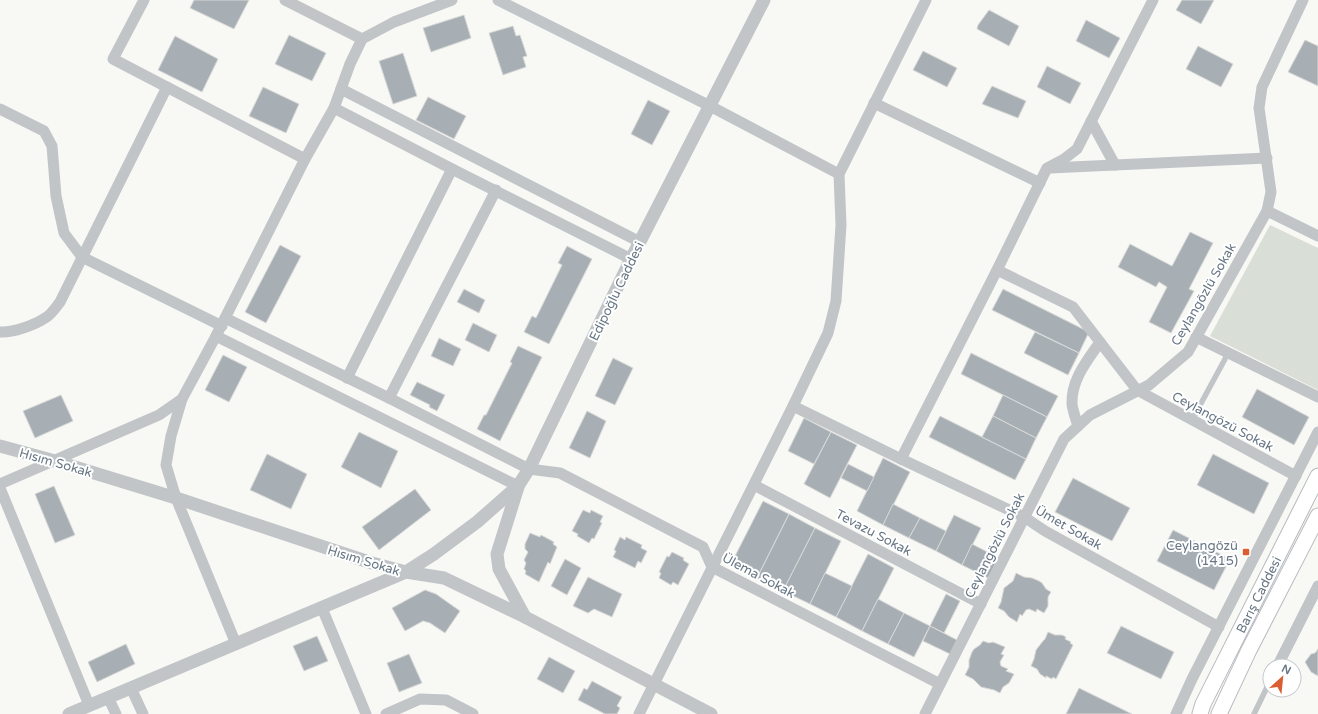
<svg xmlns="http://www.w3.org/2000/svg" width="1318" height="714" font-family="'Varela Round',sans-serif">
<rect width="100%" height="100%" fill="#f8f8f5"/>
<!-- green -->
<path fill="#d9ded6" d="M1270 225 1318 248V390L1210 336Z"/>
<!-- building -->
<g fill="#a7afb5" stroke="#d9d9d7">
<path d="M194 0H249L234 29 190 8Z"/>
<path d="M1182 0H1214L1201 24 1176 10Z"/>
<path d="M989 10 1019 26 1009 46 977 29 978 25Z"/>
<path d="M464 15 471 38 431 52 423 28Z"/>
<path d="M1086 20 1120 38 1109 58 1076 41Z"/>
<path d="M513 26 516 36 520 35 527 56 523 57 526 67 503 75 489 33Z"/>
<path d="M289 35 326 53 312 81 275 64Z"/>
<path d="M175 36 218 59 202 92 158 70Z"/>
<path d="M1305 40 1318 46V86L1288 72Z"/>
<path d="M1198 46 1233 64 1221 87 1186 69Z"/>
<path d="M923 51 957 68 947 87 913 70Z"/>
<path d="M403 53 417 96 393 104 379 61Z"/>
<path d="M1047 66 1081 83 1070 104 1037 87Z"/>
<path d="M992 86 1026 101 1018 118 982 104Z"/>
<path d="M263 87 299 104 286 133 249 116Z"/>
<path d="M428 97 466 116 454 139 416 120Z"/>
<path d="M648 100 670 111 652 145 631 134Z"/>
<path d="M1190 232 1213 243 1189 289 1194 291 1171 333 1149 322 1167 287 1159 282 1156 287 1118 267 1130 244 1172 266Z"/>
<path d="M280 245 301 256 266 323 245 312Z"/>
<path d="M567 246 592 259 549 344 524 332 532 316 536 318 562 265 558 263Z"/>
<path d="M464 289 485 300 479 313 457 302Z"/>
<path d="M1003 289 1089 332 1079 353 992 310Z"/>
<path d="M473 323 497 335 489 352 465 340Z"/>
<path d="M1035 332 1079 353 1068 375 1024 353Z"/>
<path d="M439 338 461 349 453 366 431 356Z"/>
<path d="M518 346 542 357 500 441 477 429 484 415H486L512 363 510 362Z"/>
<path d="M971 353 1058 396 1047 417 961 374Z"/>
<path d="M223 355 247 367 229 402 205 390Z"/>
<path d="M613 358 633 368 615 405 595 396Z"/>
<path d="M417 382 445 395 437 411 429 407 430 405 410 395Z"/>
<path d="M1257 389 1309 417 1294 445 1242 417Z"/>
<path d="M61 395 73 421 35 438 23 411Z"/>
<path d="M1003 395 1047 417 1036 438 993 416Z"/>
<path d="M587 411 606 421 590 458 569 448Z"/>
<path d="M940 416 1026 459 1015 480 929 437Z"/>
<path d="M993 416 1036 438 1026 459 982 437Z"/>
<path d="M804 418 831 432 814 464 788 451Z"/>
<path d="M359 432 398 451 381 488 341 467Z"/>
<path d="M831 432 857 445 830 498 804 484Z"/>
<path d="M267 454 307 474 291 509 250 490Z"/>
<path d="M1213 454 1269 483 1254 514 1197 485Z"/>
<path d="M883 458 910 472 883 525 857 511Z"/>
<path d="M848 464 874 477 867 491 841 478Z"/>
<path d="M1073 478 1130 508 1112 541 1055 512Z"/>
<path d="M54 486 75 535 55 543 35 494Z"/>
<path d="M415 489 431 510 379 550 362 527Z"/>
<path d="M763 501 789 514 757 578 731 564Z"/>
<path d="M893 504 920 518 909 538 883 525Z"/>
<path d="M583 510 590 513 591 510 603 516 600 522 602 523 594 539 592 538 589 543 577 536 578 534 572 531Z"/>
<path d="M789 514 815 528 783 591 757 578Z"/>
<path d="M954 515 981 528 962 565 936 551Z"/>
<path d="M920 518 946 531 936 551 909 538Z"/>
<path d="M815 528 841 541 810 604 783 591Z"/>
<path d="M1173 530 1230 559 1214 590 1157 561Z"/>
<path d="M530 533 540 537 541 535 554 542 553 544 557 547 550 564 548 562 539 582 525 574 526 571 524 569 526 563 524 560 528 552 525 549V544Z"/>
<path d="M620 537 625 540 626 537 642 545 641 548 647 551 641 563 638 561 635 568 613 557 616 551 614 550Z"/>
<path d="M972 544 999 558 988 578 962 565Z"/>
<path d="M672 552 684 558 683 560 689 564 678 585 673 582 671 585 659 578 661 573 659 572 667 556 669 557Z"/>
<path d="M868 554 894 568 862 631 836 617Z"/>
<path d="M565 559 581 568 567 595 551 586Z"/>
<path d="M825 573 852 586 836 617 810 604Z"/>
<path d="M1016 573 1024 577 1032 578 1039 581 1042 583 1046 589 1051 592 1048 597V606L1044 613 1037 609 1036 612 1029 609 1026 610 1022 616 1020 614 1017 622 1009 617 1004 611 998 608 1001 602 1004 588 1013 581Z"/>
<path d="M588 577 622 594 612 617 594 609 588 613 573 606Z"/>
<path d="M425 590 436 594 460 611 445 633 430 623 423 621 405 631 392 608Z"/>
<path d="M946 594 960 601 944 633 930 626Z"/>
<path d="M878 599 904 613 888 644 862 631Z"/>
<path d="M904 613 930 626 914 657 888 644Z"/>
<path d="M930 626 957 640 950 654 923 641Z"/>
<path d="M1121 626 1174 652 1161 679 1107 653Z"/>
<path d="M1048 632 1055 635H1062L1066 637 1065 639 1071 642 1070 643 1073 645 1056 679 1053 677 1052 679 1046 676V678L1040 674 1037 669 1031 666 1034 659 1036 650 1043 641 1045 639Z"/>
<path d="M317 636 328 661 304 671 293 646Z"/>
<path d="M983 641 989 643 993 642 1005 647 1001 654 1004 655 1000 662 1001 666 1008 669 1006 671 1014 674 1009 683 1003 687 1000 693 994 690 981 687 973 679 965 675 969 667V660L972 652 974 649 980 645Z"/>
<path d="M126 644 135 664 97 682 88 662Z"/>
<path d="M1318 649V676L1311 672 1305 662 1311 654 1315 653Z"/>
<path d="M409 654 422 683 399 692 387 663Z"/>
<path d="M549 657 575 671 563 693 537 679Z"/>
<path d="M592 681 622 697 617 706 620 708 617 714H605L578 700 584 688 587 690Z"/>
<path d="M1079 688 1132 714H1066Z"/>
</g>
<g fill="none" stroke-linecap="round" stroke-linejoin="round">
<!-- secondary casing -->
<g stroke="#b6babf" stroke-width="17">
<g id="secondary">
<path id="s1" d="M1200 714 1203 704 1318 476"/>
<path d="M1219 714 1249 650 1318 516"/>
</g>
</g>
<!-- service -->
<g stroke="#c1c5c8" stroke-width="5.5">
<path d="M1192 420 1225 359 1227 353"/>
<path d="M1254 714 1270 681"/>
</g>
<!-- minor -->
<g stroke="#c1c5c8" stroke-width="11">
<path d="M144 0 113 59 305 159"/>
<path d="M285 0 362 39"/>
<path d="M498 0 710 106 839 174"/>
<path d="M341 89 640 242"/>
<path d="M874 103 1040 183"/>
<path d="M334 108 452 169 631 259"/>
<path d="M0 109 44 131 52 146 56 196 64 233 82 257 222 326"/>
<path d="M1091 121 1115 165"/>
<path d="M1050 168 1267 158"/>
<path d="M1267 211 1318 236"/>
<path d="M997 270 1047 168 1064 159 1077 149 1153 0"/>
<path d="M225 318 389 398 529 469 560 473 703 547 712 567 940 684"/>
<path d="M0 332C12 333 35 325 45 318 51 315 56 307 60 302L167 87"/>
<path d="M216 336 518 486"/>
<path d="M1196 337 1318 397"/>
<path d="M347 378 452 169"/>
<path d="M389 398 496 190"/>
<path d="M182 399 171 436 166 465 176 498 236 644"/>
<path d="M793 406 901 459 1024 517 1045 531 1219 627"/>
<path d="M1078 426C1076 419 1073 412 1072 404 1071 380 1087 361 1100 342"/>
<path d="M901 459 997 270 1073 307 1137 390 1296 476"/>
<path d="M0 484 159 415 182 399 216 336 305 159 334 108 350 64 362 39 394 22 452 0"/>
<path d="M754 485 981 604"/>
<path d="M0 488 89 705"/>
<path d="M322 608 366 714"/>
<path d="M1278 665 1318 586"/>
<path d="M131 688 143 714"/>
<path d="M108 697 116 714"/>
<path d="M386 714 420 699 446 700 473 714"/>
<path d="M639 714 793 406 828 333 836 301 841 225 839 174 926 0"/>
<path d="M925 714 1064 439 1090 415 1149 385 1188 352 1267 211 1271 192 1259 108 1262 87 1303 0"/>
<path d="M1176 714 1192 679 1318 432"/>
</g>
<!-- tertiary -->
<g stroke="#c1c5c8" stroke-width="13">
<path d="M0 446 55 461 176 498 372 563 406 572 444 578 525 617 711 714"/>
<path d="M518 487 497 554 499 569 525 617"/>
<path d="M69 714 406 572 434 554 477 522 518 486 529 469 631 259 764 0"/>
</g>
<!-- secondary -->
<use href="#secondary" stroke="#fff" stroke-width="15"/>
</g>
<!-- markers -->
<rect fill="#db5d32" stroke="#fff" stroke-width="1.5" x="1242" y="548" width="8" height="8" rx="2"/>
<g text-anchor="middle" stroke-width="4" stroke-linejoin="round" paint-order="stroke">
<!-- street labels -->
<g font-size="13" fill="#687785" stroke="#fff">
<text transform="translate(616 291) rotate(-64)" y="5">Edipoğlu Caddesi</text>
<text transform="translate(1203 294) rotate(-60)" y="5">Ceylangözlü Sokak</text>
<text transform="translate(1223 421) rotate(28)" y="5">Ceylangözü Sokak</text>
<text transform="translate(56 462) rotate(16)" y="5">Hısım Sokak</text>
<text transform="translate(1069 527) rotate(30)" y="5">Ümet Sokak</text>
<text transform="translate(874 532) rotate(28)" y="5">Tevazu Sokak</text>
<text transform="translate(994 545) rotate(-63)" y="5">Ceylangözlü Sokak</text>
<text transform="translate(364 560) rotate(17)" y="5">Hısım Sokak</text>
<text transform="translate(759 575) rotate(28)" y="5">Ülema Sokak</text>
<text dy="5" stroke="none"><textPath href="#s1" startOffset="133">Barış Caddesi</textPath></text>
</g>
<!-- poi labels -->
<g font-size="13" fill="#687785" stroke="#fff" text-anchor="end">
<text x="1238" y="550">Ceylangözü<tspan x="1238" dy="15">(1415)</tspan></text>
</g>
</g>
<!-- north arrow -->
<g transform="translate(1282 678) rotate(27)"><circle r="19" fill="#ffffff" stroke="#c3c9ce"/>
<path d="M0-3L7 15L0 10L-7 15Z" fill="#db5d32"/>
<text y="-6" font-size="11" font-weight="bold" text-anchor="middle" fill="#687785">N</text>
</g>
</svg>
